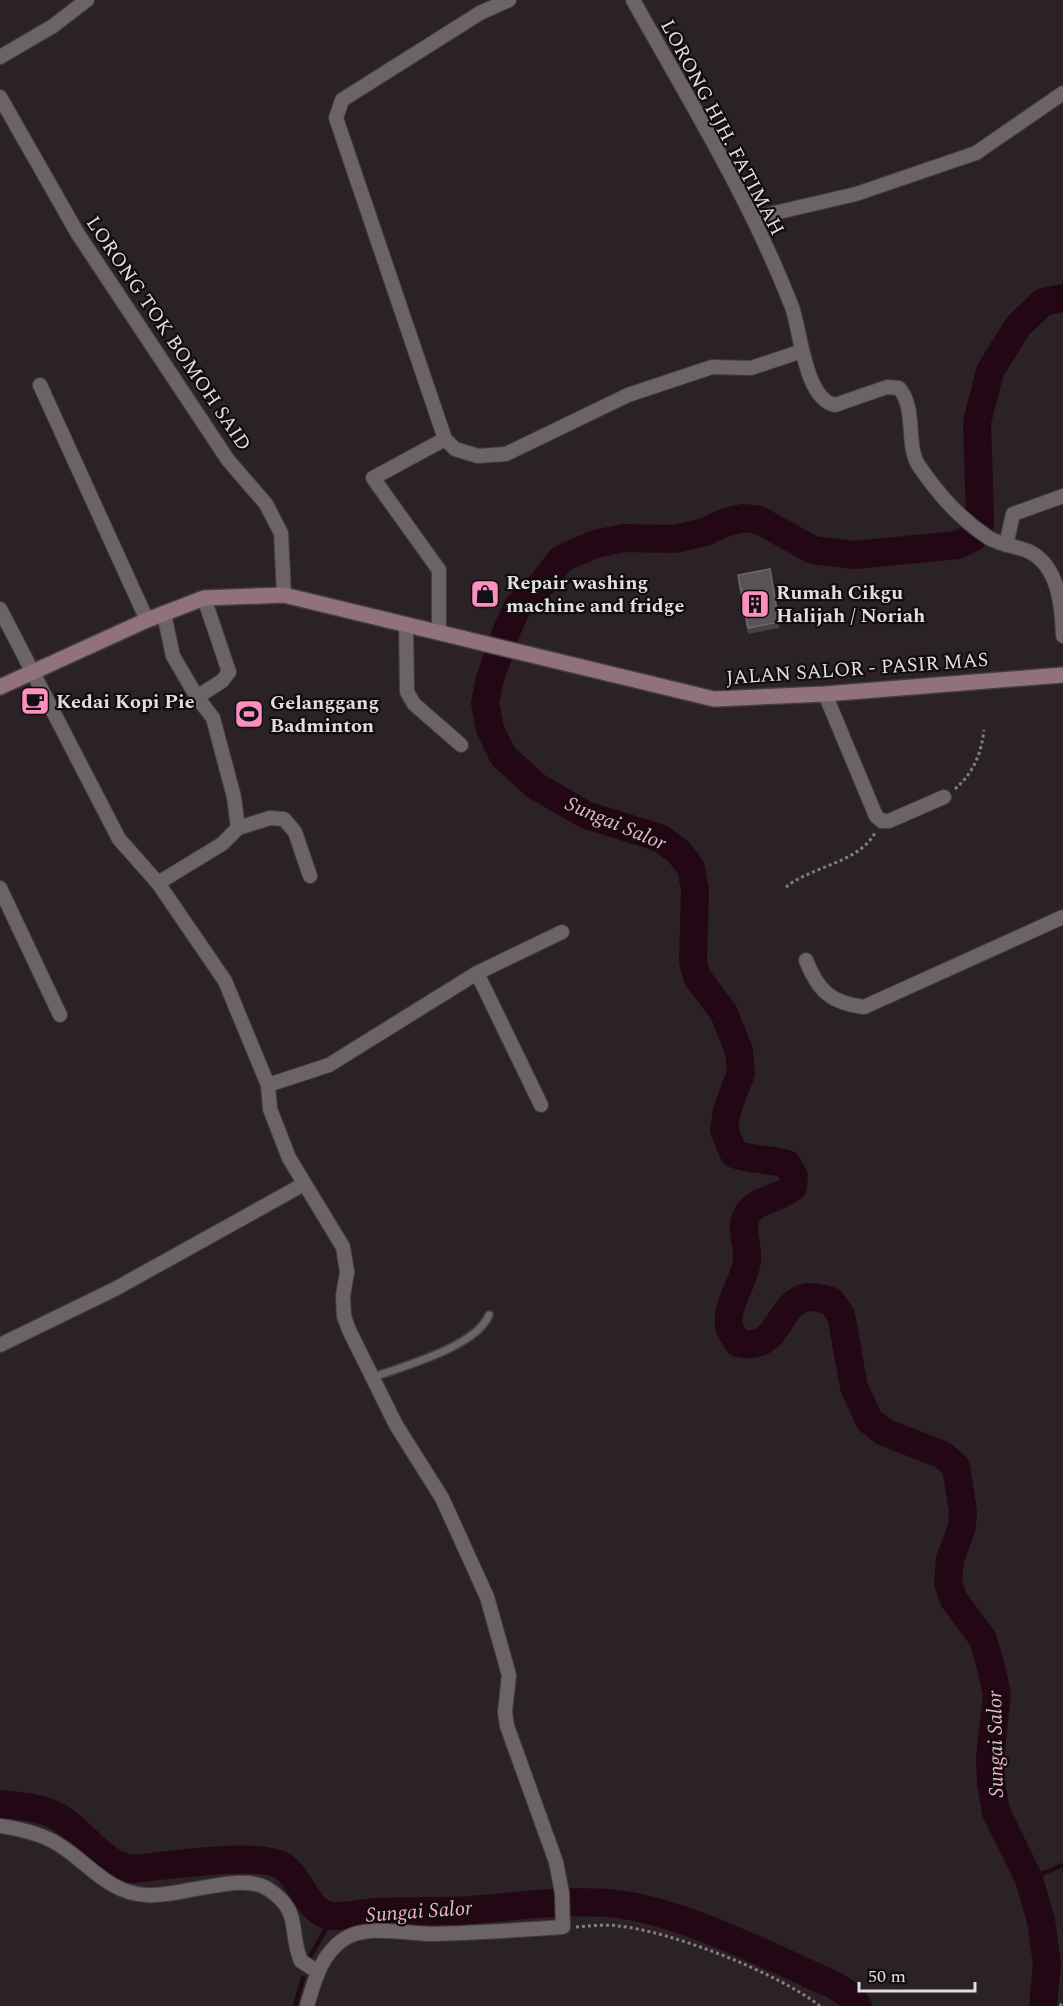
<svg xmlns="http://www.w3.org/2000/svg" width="1063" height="2006" font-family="Spectral,serif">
<rect width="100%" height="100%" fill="#2a2225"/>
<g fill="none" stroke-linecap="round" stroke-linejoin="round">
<!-- stream -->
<g stroke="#240715" stroke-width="4.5">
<path d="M1029 1879 1063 1865"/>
<path d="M311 1955 333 1916"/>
<path d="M295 2006 303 1978"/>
</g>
<!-- river -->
<g stroke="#240715" stroke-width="28">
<path d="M0 1804C19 1806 43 1807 60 1818 86 1834 101 1864 132 1869 165 1866 255 1852 281 1865 301 1876 307 1913 331 1916 346 1917 362 1913 376 1912 408 1910 440 1912 472 1910 517 1906 562 1900 608 1903 679 1909 768 1956 834 1985L848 1994 858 2006"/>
<path d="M1043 2006 1047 1964 1041 1921 1029 1879 996 1812 991 1783 990 1757 997 1695 991 1667 983 1639 954 1600 948 1583 950 1559 962 1527 963 1511 956 1467 943 1455 884 1432 869 1420 854 1387 841 1315 831 1301C822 1299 811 1295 803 1298 775 1310 779 1352 738 1343 735 1338 730 1332 729 1326 726 1302 744 1284 747 1261 749 1246 739 1228 747 1215 755 1199 778 1200 793 1187L794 1176 787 1164C769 1159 751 1160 734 1154L724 1130 727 1110 741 1073 739 1051 724 1013 697 977 693 962 695 890 691 868 679 852 660 838 586 815 536 786 503 756 490 729 485 703 489 682 507 630 518 606 542 584 561 559 595 544 624 538 674 539 705 532 726 522 743 518 759 520 813 550 855 555 957 545 974 537 980 525V516L977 422 990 371 1018 326 1043 302 1063 298"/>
</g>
<!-- lane casing -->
<g stroke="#443e40" stroke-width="10">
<path id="lane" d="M371 1378C403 1366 476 1347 489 1315"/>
</g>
<!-- street casing -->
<g stroke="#443e40" stroke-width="16">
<g id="street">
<path d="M509 0 480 13 342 100 336 118 445 439 455 449 478 456 506 454 628 395 712 367 751 368 802 351"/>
<path d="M633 0C689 100 750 199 792 307 801 333 805 399 835 405L887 387 899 388C917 409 905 445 919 466 939 495 959 518 989 538 1001 545 1016 546 1028 551 1059 565 1062 607 1063 636"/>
<path d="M0 57 53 26 87 0"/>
<path d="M0 97 78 234 228 460 266 504 281 533 284 595"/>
<path d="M753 218 856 194 976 153 1063 93"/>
<path d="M40 385 147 620"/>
<path d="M1006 545 1013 514 1063 496"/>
<path d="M0 609 119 839 158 883 225 981 268 1085 270 1109 289 1158 343 1247 347 1272 343 1296 344 1316 349 1330 396 1425 442 1498 487 1597 509 1675 505 1712 507 1726 556 1862 562 1893 563 1927C520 1930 477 1933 434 1934 408 1934 367 1924 344 1939 321 1954 314 1982 307 2006"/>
<path d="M164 614 173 656 197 697 213 718 234 797 238 828"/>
<path d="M406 624 407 692 414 704 461 745"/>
<path d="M439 632V570L373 478 445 439"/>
<path d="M825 694 876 816 882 821H889L944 797"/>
<path d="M197 697 222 681 229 672 204 598"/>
<path d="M158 883 222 844 238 828 270 818 284 819 295 832 310 876"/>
<path d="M0 888 60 1015"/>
<path d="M806 960C818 991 831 1003 864 1007L1063 917"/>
<path d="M477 973 541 1105"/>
<path d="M268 1085 329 1065 477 973 562 932"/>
<path d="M0 1345 115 1289 304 1184"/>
<path d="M0 1826C21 1829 43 1834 61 1846 90 1865 109 1893 146 1895 180 1898 241 1871 268 1889 303 1912 288 1931 301 1961L318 1972"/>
</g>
</g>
<!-- secondary casing -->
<g stroke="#443e40" stroke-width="18">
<path id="secondary" d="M0 687 147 620 204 598 284 595 714 699 825 694 1063 675"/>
</g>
<!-- path -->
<g stroke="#837d7f" stroke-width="3" stroke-dasharray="3 3" stroke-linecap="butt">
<path d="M955 789C974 772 981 754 984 730"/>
<path d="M786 887C812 866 858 863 875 833"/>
<path d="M576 1927C590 1926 605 1924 618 1926 671 1931 778 1973 820 2006"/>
<path d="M1060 2006 1063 2001"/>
</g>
<!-- lane -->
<use href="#lane" stroke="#6c6366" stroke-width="7"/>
<!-- street -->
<use href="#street" stroke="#6c6366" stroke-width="14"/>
<!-- secondary -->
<use href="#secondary" stroke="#92717f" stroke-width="15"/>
</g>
<!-- wall -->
<path fill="#494245" d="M738 575 779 622V628L748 634 738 581Z"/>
<!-- building -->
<path fill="#5a5255" stroke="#6f686b" stroke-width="1.5" d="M770 569 779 622 748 628 738 575Z"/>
<!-- icons -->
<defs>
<g id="shop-square" transform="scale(1.5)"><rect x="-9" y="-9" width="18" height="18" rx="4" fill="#fd8ec0" stroke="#100d0e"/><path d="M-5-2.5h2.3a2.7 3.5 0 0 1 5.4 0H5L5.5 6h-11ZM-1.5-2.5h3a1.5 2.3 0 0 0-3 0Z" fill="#111"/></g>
<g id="building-square" transform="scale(1.5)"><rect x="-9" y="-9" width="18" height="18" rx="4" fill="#fd8ec0" stroke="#100d0e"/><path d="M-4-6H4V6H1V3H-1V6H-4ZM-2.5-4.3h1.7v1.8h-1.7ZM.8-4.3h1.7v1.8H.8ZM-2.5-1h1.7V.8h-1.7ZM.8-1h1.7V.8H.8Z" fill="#111"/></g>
<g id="cafe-square" transform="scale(1.5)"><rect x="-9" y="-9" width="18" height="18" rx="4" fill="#fd8ec0" stroke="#100d0e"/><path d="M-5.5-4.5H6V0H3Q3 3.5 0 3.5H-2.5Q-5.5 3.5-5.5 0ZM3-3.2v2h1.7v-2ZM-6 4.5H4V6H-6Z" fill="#111"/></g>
<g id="stadium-square" transform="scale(1.5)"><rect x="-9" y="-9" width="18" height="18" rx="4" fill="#fd8ec0" stroke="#100d0e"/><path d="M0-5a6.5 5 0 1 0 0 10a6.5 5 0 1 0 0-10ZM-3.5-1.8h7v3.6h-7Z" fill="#111"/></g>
</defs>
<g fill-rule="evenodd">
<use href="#shop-square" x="485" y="594"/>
<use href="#building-square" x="755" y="604"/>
<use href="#cafe-square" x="35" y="701"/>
<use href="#stadium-square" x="249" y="714"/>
</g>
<g text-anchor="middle" stroke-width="4.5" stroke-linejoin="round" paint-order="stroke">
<!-- street labels -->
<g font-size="20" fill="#e2dddf" stroke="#100d0e">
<text transform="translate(723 127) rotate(62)" y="7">LORONG HJH. FATIMAH</text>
<text transform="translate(169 333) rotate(56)" y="7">LORONG TOK BOMOH SAID</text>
<text transform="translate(857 668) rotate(-4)" y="7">JALAN SALOR - PASIR MAS</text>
</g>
<!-- poi labels -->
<g font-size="20" font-weight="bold" fill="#e2dddf" stroke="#100d0e" text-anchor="start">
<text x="506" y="589">Repair washing<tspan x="506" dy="23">machine and fridge</tspan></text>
<text x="776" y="599">Rumah Cikgu<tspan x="776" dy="23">Halijah / Noriah</tspan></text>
<text x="56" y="708">Kedai Kopi Pie</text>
<text x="270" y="709">Gelanggang<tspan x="270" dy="23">Badminton</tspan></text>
</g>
<!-- water labels -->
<g font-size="21" font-style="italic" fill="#f2afcb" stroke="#100d0e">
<text transform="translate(616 823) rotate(23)" y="7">Sungai Salor</text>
<text transform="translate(995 1744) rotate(-91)" y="7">Sungai Salor</text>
<text transform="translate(419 1911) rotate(-4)" y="7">Sungai Salor</text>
</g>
</g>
<!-- scale -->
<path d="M859 1982v9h116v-9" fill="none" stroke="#e2dddf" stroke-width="3"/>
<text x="868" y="1982" font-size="18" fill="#e2dddf" stroke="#100d0e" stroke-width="4.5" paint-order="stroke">50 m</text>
</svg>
